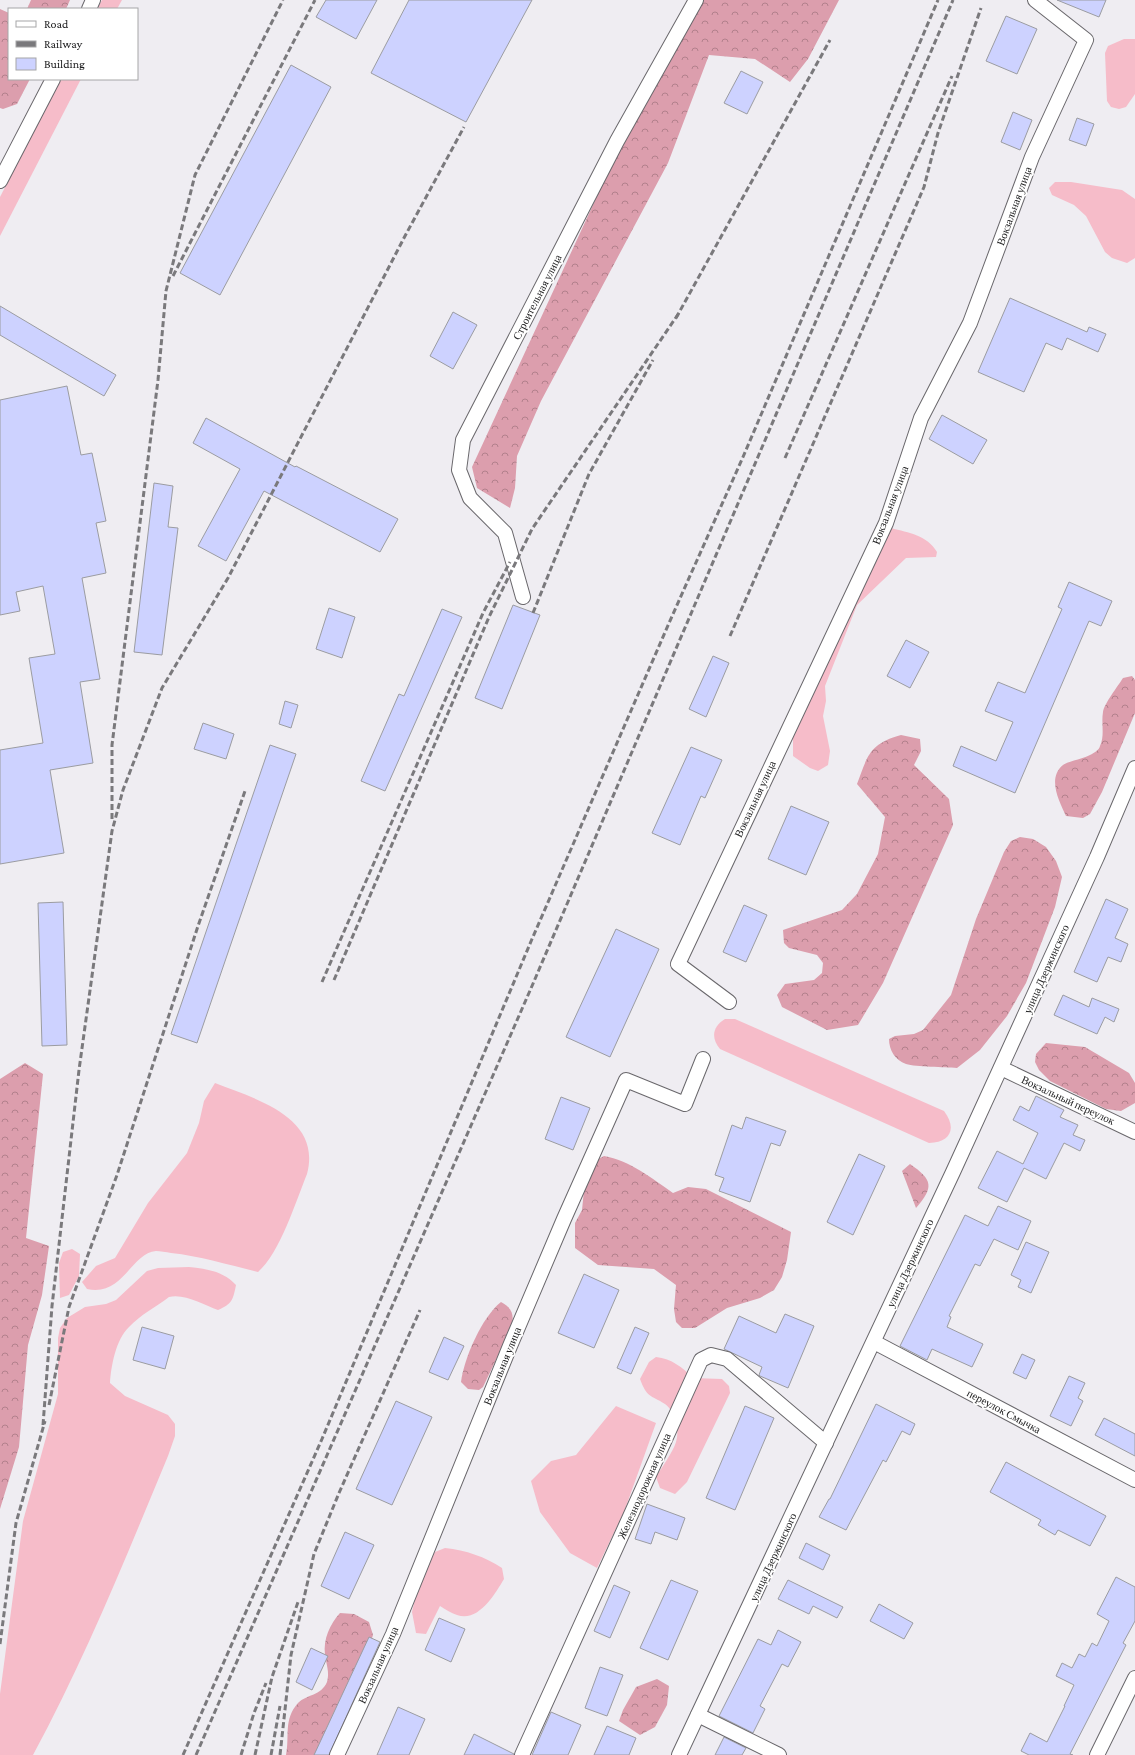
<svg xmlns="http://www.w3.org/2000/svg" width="1135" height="1755" font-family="'Crimson Pro',serif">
<defs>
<pattern id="forest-crowns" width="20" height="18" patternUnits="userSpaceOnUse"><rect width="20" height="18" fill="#dc9ead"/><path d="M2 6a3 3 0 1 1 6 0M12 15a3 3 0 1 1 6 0" fill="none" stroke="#b2808c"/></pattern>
</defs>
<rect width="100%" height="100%" fill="#efedf2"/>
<!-- grass -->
<g fill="#f6bcc9">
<path d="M102 0H122L117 9H97Z"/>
<path d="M1124 39H1135V94L1126 107 1119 109 1111 107 1107 101 1105 53 1108 46Z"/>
<path d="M61 79H81L0 236V197Z"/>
<path d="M1055 182H1071L1122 190 1135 199V258L1127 263 1112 258 1105 252 1086 216 1074 205 1052 195 1049 188Z"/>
<path d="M891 528C909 533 927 535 937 552L936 557 906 558 857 605 825 686 826 701 823 716 830 751 828 765 818 771 810 768 793 756V724Z"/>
<path d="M725 1019H735L944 1111C957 1128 951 1142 929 1143L720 1049C711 1038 712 1027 725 1019Z"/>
<path d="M215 1083C256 1099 322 1117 307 1174 296 1201 280 1253 258 1272 229 1265 200 1256 171 1253 166 1252 160 1251 156 1251 131 1253 123 1297 87 1289L82 1282 96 1266 115 1258 148 1203 187 1153 199 1123 204 1101Z"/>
<path d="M72 1249 80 1254 79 1276 69 1295 60 1298 59 1263 63 1252Z"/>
<path d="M189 1267C207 1269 223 1271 236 1285 233 1300 232 1304 218 1310 204 1305 184 1293 169 1297 156 1307 140 1315 129 1327 116 1339 111 1366 110 1383L125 1396 168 1415 175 1424V1436L168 1456C126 1557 85 1659 33 1755H0V1694L23 1521 58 1394V1338L60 1328 67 1318 85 1307 106 1304 116 1300 147 1271 158 1268Z"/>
<path d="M656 1357C672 1359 682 1367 693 1378L722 1379 729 1386 730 1393 687 1482 675 1494 660 1488 656 1477C662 1467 673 1452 676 1442 680 1431 675 1411 665 1404 651 1395 647 1398 640 1379L649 1362Z"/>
<path d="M616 1406 656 1423 624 1512 597 1568 570 1553 540 1512 531 1481 551 1461 576 1455Z"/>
<path d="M445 1548C466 1550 485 1557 502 1568L504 1579C495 1594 478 1623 457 1615 451 1613 445 1609 440 1606L426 1634 416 1633 412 1612 419 1581 435 1552Z"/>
</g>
<!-- forest -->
<g fill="url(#forest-crowns)">
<path d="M31 0H70L66 9H27Z"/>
<path d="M702 0H839L808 59 790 82 755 59 709 55 668 163 541 401 517 456 515 488 510 508 477 488 472 467 647 88Z"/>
<path d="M0 9 9 13V79H30L17 104 3 109 0 108Z"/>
<path d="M1132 676 1135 680V713L1102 792 1090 814 1083 818 1066 816C1059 801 1047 778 1063 765 1068 761 1084 759 1092 754 1095 752 1099 750 1100 746 1105 735 1101 724 1103 712 1104 704 1118 686 1123 678Z"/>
<path d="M901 735 920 739 921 751 914 765 949 799 953 825 883 983 858 1025 827 1030 782 1007 777 995 785 984 814 980 822 973 823 963 817 955 789 948 784 943 783 930 842 910 857 894 878 854 885 817 857 784C868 755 869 744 901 735Z"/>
<path d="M1020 837 1033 839 1046 847 1056 861 1062 877 1055 907 1026 983 1007 1016 980 1050 957 1068C945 1067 916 1067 906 1064 895 1060 889 1050 889 1039L895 1036 914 1034 923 1030 951 995 976 919 1004 852 1011 841Z"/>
<path d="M1046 1043 1085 1047 1129 1073 1135 1083V1103L1121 1111 1106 1109 1050 1081 1039 1070 1035 1062 1036 1054Z"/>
<path d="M25 1063 43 1074 26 1238 49 1246 42 1295 28 1345 19 1447 0 1509V1079Z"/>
<path d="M604 1156C629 1160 653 1179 673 1193L688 1187 706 1189 791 1232 787 1260 782 1277 774 1290 760 1298 727 1308 695 1328H682L676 1322 674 1309 676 1285 654 1269 598 1265 575 1248V1223L582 1210 585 1180 591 1163Z"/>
<path d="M910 1164C933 1180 934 1187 916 1208L902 1171Z"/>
<path d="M501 1302C512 1308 514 1314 512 1326L483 1387 479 1390 468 1389 461 1382C464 1358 482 1317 501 1302Z"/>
<path d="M340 1613 354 1614 369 1622 373 1635 363 1666 321 1755H286C290 1736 283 1720 298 1703 307 1694 321 1696 327 1682 330 1673 326 1663 325 1655 323 1639 330 1624 340 1613Z"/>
<path d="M657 1679 669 1686 667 1705 655 1727 640 1735 619 1721 623 1710 636 1687Z"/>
</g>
<!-- building -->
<g fill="#cdd2ff" stroke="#9b9ca1">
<path d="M326 0H377L356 39 316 17Z"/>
<path d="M409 0H532L466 122 371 73Z"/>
<path d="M1057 0H1106L1099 17Z"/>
<path d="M1006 16 1037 29 1017 74 986 61Z"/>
<path d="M291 65 331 87 220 295 180 273Z"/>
<path d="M741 71 763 82 747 114 724 103Z"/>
<path d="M1013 112 1032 120 1020 150 1001 142Z"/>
<path d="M1077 118 1094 124 1086 146 1069 140Z"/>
<path d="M1010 298 1087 332 1089 327 1106 334 1098 352 1067 338 1062 350 1046 343 1024 392 978 372Z"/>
<path d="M0 306 116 375 104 396 0 335Z"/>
<path d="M453 312 477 325 453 369 430 356Z"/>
<path d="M67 386 81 455 92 453 106 521 96 523 106 573 82 578 100 679 80 682 93 763 50 770 64 853 0 864V750L43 743 29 658 55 654 43 586 16 592 20 611 0 615V400Z"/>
<path d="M942 415 987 440 973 464 929 439Z"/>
<path d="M206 418 295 467 296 466 398 519 380 552 264 491 226 561 198 546 240 469 193 443Z"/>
<path d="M154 483 173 486 168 527 178 528 162 655 134 652Z"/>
<path d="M1069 582 1112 601 1101 626 1089 621 1015 793 953 766 961 746 996 761 1013 722 985 711 998 682 1025 693 1062 609 1058 607Z"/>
<path d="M513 605 540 615 502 709 475 698Z"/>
<path d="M329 608 355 617 342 658 316 649Z"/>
<path d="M442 609 462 617 385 791 361 781 399 694 404 696Z"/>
<path d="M906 640 929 652 910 688 887 676Z"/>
<path d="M713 656 729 663 706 717 689 709Z"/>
<path d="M285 701 298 705 291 728 279 724Z"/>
<path d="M203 723 234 734 226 759 194 749Z"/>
<path d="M270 745 296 754 197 1043 171 1034Z"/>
<path d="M691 747 722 760 705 798 701 796 680 845 652 833Z"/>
<path d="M791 806 829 822 806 875 768 859Z"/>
<path d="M1106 899 1128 909 1115 938 1128 944 1121 962 1108 957 1097 982 1074 972Z"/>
<path d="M63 902 67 1045 42 1046 38 903Z"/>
<path d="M744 905 767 915 746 962 723 952Z"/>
<path d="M616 929 659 949 610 1057 566 1037Z"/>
<path d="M1063 995 1089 1007 1092 998 1119 1009 1114 1022 1105 1017 1097 1034 1054 1015Z"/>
<path d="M1036 1096 1064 1110 1060 1117 1078 1125 1073 1135 1085 1140 1080 1151 1064 1143 1046 1179 1024 1168 1007 1202 978 1188 997 1151 1023 1164 1038 1133 1013 1120 1020 1106 1029 1111Z"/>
<path d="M561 1097 590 1108 573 1150 545 1139Z"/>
<path d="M746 1117 786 1131 780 1146 771 1143 750 1202 719 1191 724 1178 715 1175 732 1125 742 1129Z"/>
<path d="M859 1154 885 1166 853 1235 827 1222Z"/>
<path d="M998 1206 1031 1221 1018 1250 994 1239 980 1266 975 1264 949 1316 951 1317 947 1327 983 1344 972 1367 932 1349 927 1360 900 1346 965 1215 988 1226Z"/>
<path d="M1026 1242 1049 1252 1031 1293 1018 1287 1021 1280 1011 1275Z"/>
<path d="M584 1274 619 1290 594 1348 558 1333Z"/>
<path d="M785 1314 814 1326 788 1388 760 1376 759 1375 762 1367 724 1349 739 1316 776 1333Z"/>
<path d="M142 1327 174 1336 165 1369 133 1360Z"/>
<path d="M635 1327 649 1333 631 1374 617 1368Z"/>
<path d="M444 1337 464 1346 448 1380 429 1372Z"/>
<path d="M1022 1354 1035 1360 1026 1379 1013 1373Z"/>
<path d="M1069 1376 1085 1383 1078 1398 1083 1401 1071 1426 1050 1416Z"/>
<path d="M396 1401 432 1417 392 1505 356 1489Z"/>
<path d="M876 1404 915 1424 910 1435 902 1431 886 1462 883 1460 846 1530 819 1517 829 1499H830Z"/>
<path d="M745 1406 774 1418 735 1510 706 1498Z"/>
<path d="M1104 1418 1135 1434V1456L1095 1435Z"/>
<path d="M1006 1462 1106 1516 1090 1546 1058 1530 1055 1535 1038 1525 1041 1520 990 1492Z"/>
<path d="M647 1504 685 1518 677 1540 655 1532 651 1544 635 1539Z"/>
<path d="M345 1532 374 1545 349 1599 321 1586Z"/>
<path d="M806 1543 830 1555 823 1570 799 1558Z"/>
<path d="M1116 1577 1135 1587V1621L1123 1643 1126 1645 1070 1754 1073 1755H1029L1021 1751 1030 1733 1047 1742 1065 1706H1064L1074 1685 1056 1676 1062 1663 1072 1668 1079 1654 1085 1657 1092 1643 1097 1646 1109 1621 1097 1614Z"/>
<path d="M671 1580 698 1591 668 1660 640 1648Z"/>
<path d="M788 1580 843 1607 837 1618 813 1606 809 1614 778 1599Z"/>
<path d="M614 1585 630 1592 610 1638 594 1631Z"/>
<path d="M879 1604 913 1623 904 1639 870 1621Z"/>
<path d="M439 1618 465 1629 451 1662 425 1650Z"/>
<path d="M778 1630 801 1642 788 1667 782 1664 760 1706 765 1709 753 1733 719 1716 758 1639 771 1645Z"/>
<path d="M369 1637 380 1642 329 1755H314Z"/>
<path d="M311 1648 328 1656 312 1690 296 1682Z"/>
<path d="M600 1667 623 1675 607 1716 585 1708Z"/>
<path d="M398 1707 425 1719 409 1755H377Z"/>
<path d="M551 1712 581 1725 568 1755H532Z"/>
<path d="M607 1726 636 1738 629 1755H594Z"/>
<path d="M474 1734 514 1754V1755H464Z"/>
<path d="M724 1737 746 1748 742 1755H715Z"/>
</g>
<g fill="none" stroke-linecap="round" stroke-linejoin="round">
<!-- minor casing -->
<g stroke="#69676b" stroke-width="16">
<g id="minor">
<path d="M89 9 93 0"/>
<path d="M0 181 53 79"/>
<path d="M523 597 505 533 470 498 459 470 463 440 617 141 696 0"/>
<path d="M729 1002 678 964 886 523 921 418 970 323 1032 157 1086 40 1035 0"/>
<path d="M1001 1068 1135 1132"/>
<path d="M874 1342 1135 1480"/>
<path d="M698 1715 779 1755"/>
<path d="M337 1755 393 1634 510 1346 564 1219 626 1080 685 1104 703 1059"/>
<path d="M522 1755 701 1360 711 1355 727 1359 826 1443"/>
<path d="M679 1755 953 1172 1097 857 1135 768"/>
<path d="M1097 1755 1135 1678"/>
</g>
</g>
<!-- minor -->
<use href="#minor" stroke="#fff" stroke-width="14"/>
<!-- rail -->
<g stroke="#7a797c" stroke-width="3" stroke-dasharray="6 3" stroke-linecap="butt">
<path d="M173 276 315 0"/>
<path d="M676 318 830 40"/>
<path d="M785 458 952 76"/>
<path d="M533 613 589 474 653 360"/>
<path d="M730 636 924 187 938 133 981 8"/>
<path d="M112 819V745L158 380 166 291 195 175 283 0"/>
<path d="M334 980 489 617 532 529 679 313"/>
<path d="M322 982 483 613 510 562"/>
<path d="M49 1405 69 1307 117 1175 198 926 245 791"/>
<path d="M43 1425 52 1306 79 1070 112 831 123 790 162 688 228 578 405 236 464 127"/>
<path d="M0 1644 16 1523 45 1421"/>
<path d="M183 1755 322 1439 532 939 669 623 743 457 938 0"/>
<path d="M196 1755 532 986 953 0"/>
<path d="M241 1755 254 1713 266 1683"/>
<path d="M255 1755 272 1677 298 1602"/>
<path d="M271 1755 280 1706"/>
<path d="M280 1755 291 1655 314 1554 339 1493 420 1310"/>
</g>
</g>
<g text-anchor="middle" stroke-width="3.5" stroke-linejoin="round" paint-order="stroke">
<!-- street labels -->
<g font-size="11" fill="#212122" stroke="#fff">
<text transform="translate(1014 206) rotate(-70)" y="4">Вокзальная улица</text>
<text transform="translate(537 297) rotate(-63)" y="4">Строительная улица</text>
<text transform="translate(890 505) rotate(-69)" y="4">Вокзальная улица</text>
<text transform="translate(755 799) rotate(-65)" y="4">Вокзальная улица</text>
<text transform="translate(1046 969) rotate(-66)" y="4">улица Дзержинского</text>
<text transform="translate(1068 1100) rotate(25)" y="4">Вокзальный переулок</text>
<text transform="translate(910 1263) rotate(-65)" y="4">улица Дзержинского</text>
<text transform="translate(502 1366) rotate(-68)" y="4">Вокзальная улица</text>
<text transform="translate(1004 1411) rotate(28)" y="4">переулок Смычка</text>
<text transform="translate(644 1486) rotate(-66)" y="4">Железнодорожная улица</text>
<text transform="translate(773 1557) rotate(-65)" y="4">улица Дзержинского</text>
<text transform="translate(378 1665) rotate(-66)" y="4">Вокзальная улица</text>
</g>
</g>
<!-- legend -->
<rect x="8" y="8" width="130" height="72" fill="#ffffff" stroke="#a6a6a7"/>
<rect x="16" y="21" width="20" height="6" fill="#ffffff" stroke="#a6a6a7"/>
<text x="44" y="28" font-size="12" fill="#212122">Road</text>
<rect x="16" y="41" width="20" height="6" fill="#7a797c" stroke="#a6a6a7"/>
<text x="44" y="48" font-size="12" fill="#212122">Railway</text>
<rect x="16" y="58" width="20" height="12" fill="#cdd2ff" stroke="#a6a6a7"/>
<text x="44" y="68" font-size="12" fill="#212122">Building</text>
</svg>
